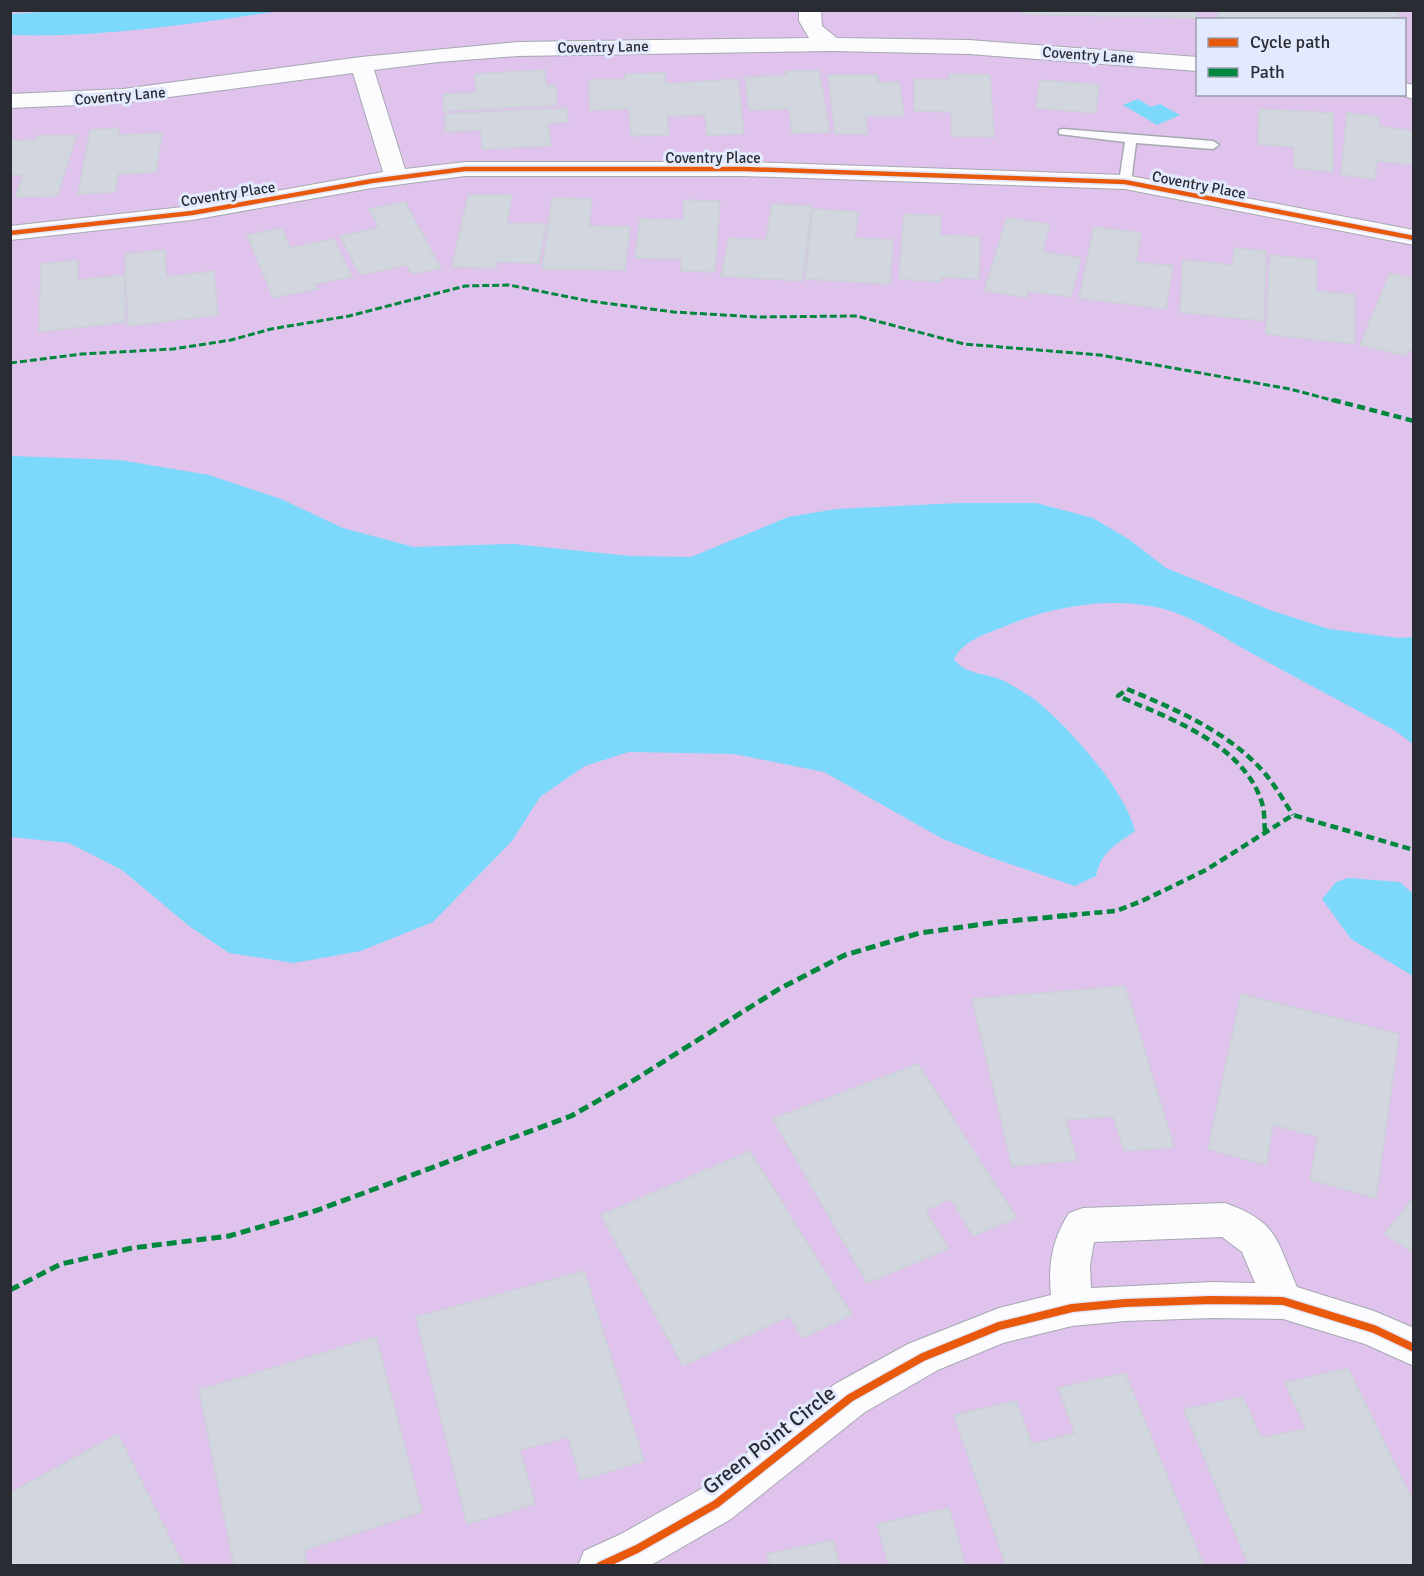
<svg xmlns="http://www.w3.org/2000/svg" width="1424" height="1576" font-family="Signika,sans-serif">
<rect width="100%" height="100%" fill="#eaeef8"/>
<!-- green -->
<path fill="#e0c3ed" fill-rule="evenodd" d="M11 11H1413V1565L11 1566ZM1198 20H1404V94H1198Z"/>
<!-- water -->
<g fill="#7dd9fb">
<path d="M78 10H280V11C190 24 101 38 11 35V14Z"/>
<path d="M1138 99 1151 107 1160 104 1180 115 1157 125 1123 105Z"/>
<path d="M11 456 120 460 209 475 281 499 343 528 414 547 513 544 630 556 691 557 788 517 836 509 959 503H1036L1093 518 1130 540 1166 568 1270 610 1329 629 1399 638 1413 637V744L1394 730C1347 705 1300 680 1253 654 1220 636 1188 612 1150 606 1105 598 1052 607 1011 624 990 633 965 638 954 659 967 677 990 672 1008 683 1018 689 1030 695 1039 703 1071 730 1125 790 1135 831 1117 844 1101 851 1096 876L1075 886 998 860 943 839 824 772 734 754 629 752 585 766 540 797 512 841 433 922 361 951 294 963 229 953 189 926 122 870 69 843 11 837Z"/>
<path d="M1348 878 1400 882 1413 894V976L1351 939 1322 899 1336 882Z"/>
</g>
<!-- building -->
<g fill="#d2d7df" stroke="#ccd1d9" stroke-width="1.5">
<path d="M1022 10H1196L1198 18 1022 14Z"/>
<path d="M1219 10H1358L1382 13V10H1398V20H1217Z"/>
<path d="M545 70 546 86 556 85 557 105 444 111 443 94 476 93 475 74Z"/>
<path d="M786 71H819L830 132 792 133 789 109 749 110 745 77 786 76Z"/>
<path d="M665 73V84L738 79 744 134 707 135 705 115 667 116 669 135 631 136 629 109 590 110 589 80 625 79V74Z"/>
<path d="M949 74 990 75 994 137 952 136 951 112 914 111V79L950 80Z"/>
<path d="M828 75H877L878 83 899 82 904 116H865L868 134H835Z"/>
<path d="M1040 80 1099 85 1096 113 1036 108Z"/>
<path d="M567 108 568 122 548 123 551 146 482 149 481 130 445 132V114Z"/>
<path d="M1259 109 1333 113V172L1294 168V147L1258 144Z"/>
<path d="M1347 113 1379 117V126L1414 131V165L1377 161 1375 179 1341 175Z"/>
<path d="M119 128 118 135 162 133 156 172 118 174 115 192 78 194 90 130Z"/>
<path d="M77 135 57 196 15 197 23 175H10V141L35 140 36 136Z"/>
<path d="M468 195H512L507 223 546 224 539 263 497 262 496 268 452 267Z"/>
<path d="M552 198 592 199 589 226 630 227 625 270 542 269Z"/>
<path d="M684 200 720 201 715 272 681 271 682 259 635 258 640 219 683 220Z"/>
<path d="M405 202 441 268 412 274 407 265 360 275 340 236 379 228 369 209Z"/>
<path d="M772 204 812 206 802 281 721 276 729 238 766 240Z"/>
<path d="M813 209 858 212 855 238 893 240 890 284 805 279Z"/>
<path d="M904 214 941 216 940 235 980 237 979 279 941 277V282L899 279Z"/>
<path d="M1007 218 1050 224 1042 252 1081 258 1071 297 1028 291 1027 297 984 291Z"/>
<path d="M1094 227 1141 233 1136 262 1173 266 1166 309 1079 298Z"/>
<path d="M282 228 290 248 334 239 352 277 315 284 318 289 273 298 247 235Z"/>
<path d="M1234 248 1266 251 1264 321 1180 312 1183 260 1233 265Z"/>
<path d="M165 250 166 277 214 271 218 315 128 326 125 254Z"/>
<path d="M1270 255 1317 260 1316 291 1355 295V344L1266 334Z"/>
<path d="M78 260V280L124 275 125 322 39 332 41 264Z"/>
<path d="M1390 273 1414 279V351L1409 350 1406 356 1360 345Z"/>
<path d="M1125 986 1174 1147 1124 1151 1113 1116 1066 1120 1077 1160 1012 1166 972 999Z"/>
<path d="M1241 994 1399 1034 1376 1198 1310 1180 1318 1137 1273 1125 1266 1165 1208 1149Z"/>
<path d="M918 1064 1017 1218 973 1236 951 1199 925 1210 949 1249 867 1283 773 1119Z"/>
<path d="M750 1151 852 1315 802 1338 789 1316 683 1366 601 1215Z"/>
<path d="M1414 1197V1253L1384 1234Z"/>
<path d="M584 1271 644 1461 581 1480 568 1437 520 1450 535 1504 467 1524 416 1317Z"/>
<path d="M376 1337 422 1512 304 1550 307 1566H234L199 1390Z"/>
<path d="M1348 1368 1414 1503V1566H1249L1184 1409 1243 1397 1261 1438 1306 1429 1285 1383Z"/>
<path d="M1125 1373 1204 1566H1006L954 1415 1016 1401 1032 1444 1075 1433 1058 1388Z"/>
<path d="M118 1434 184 1566H10V1493Z"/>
<path d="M949 1508 966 1566H889L877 1524Z"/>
<path d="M833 1540 840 1566H770L767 1554Z"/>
</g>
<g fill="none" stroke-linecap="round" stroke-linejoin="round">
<!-- service casing -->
<g stroke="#a5a8b0" stroke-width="3">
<path id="service" d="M1063 129 1213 141 1219 145 1213 149 1136 143 1131 182 1125 186 1119 182 1125 142 1059 134V130Z"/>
</g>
<!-- minor casing -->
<g stroke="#a5a8b0" stroke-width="2">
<g id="minor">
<path d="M799 10H821L822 26 837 38 969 40 1198 57V71L969 54 832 51 518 56 438 62 374 70 405 169 465 162H744L1125 175 1414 230V245L1125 189 744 176H465L372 188 192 220 10 240V226L192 206 383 172 353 73 123 103 10 108V94L123 89 361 57 518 42 809 38 799 21Z"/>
<path d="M1404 83 1414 85V99L1396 94H1404Z"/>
<path d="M1225 1203C1278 1222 1276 1239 1297 1287L1374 1311 1414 1328V1366L1365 1344 1283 1319 1212 1318 1125 1321 1072 1326 1003 1343 938 1370 865 1412 731 1519 653 1564 578 1566 584 1551 621 1534 701 1489 835 1384 908 1344 999 1308 1051 1295C1048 1264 1052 1240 1069 1213L1083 1208ZM1222 1237 1242 1252 1255 1283 1212 1282 1091 1288 1090 1265 1094 1242Z"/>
</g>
</g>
<!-- service -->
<use href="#service" fill="#fcfcfe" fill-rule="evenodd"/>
<!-- minor -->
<use href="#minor" fill="#fcfcfe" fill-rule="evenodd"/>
<!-- quiet-far2 -->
<path stroke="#00873e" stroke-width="3" stroke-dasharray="7 3" stroke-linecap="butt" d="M10 363 82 354 173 349 231 340 271 329 349 316 465 286 509 285 589 301 674 312 757 317 857 316 964 344 1100 355 1290 389 1339 402"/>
<!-- quiet-far1 -->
<g stroke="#00873e" stroke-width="4.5" stroke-dasharray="8 4.5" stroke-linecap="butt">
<path d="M1333 400 1414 421"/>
<path d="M1265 831C1264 822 1265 812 1262 803 1244 744 1169 718 1118 696L1127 689C1175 709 1226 731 1261 769 1274 783 1283 800 1293 815"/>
<path d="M1057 916 1116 911 1142 901 1206 870 1293 815 1414 850"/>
</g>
<!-- quiet -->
<path stroke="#00873e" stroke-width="5" stroke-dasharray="10 5" stroke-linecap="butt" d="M10 1290 61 1264 132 1248 229 1236 318 1210 571 1116 631 1082 779 989 845 955 920 933 998 922 1075 915"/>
<!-- cycleway-far1 casing -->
<g stroke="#e4eafe" stroke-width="8">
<path id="cycleway-far1" d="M10 233 192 213 372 181 465 169H744L1125 182 1414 238"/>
</g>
<!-- cycleway casing -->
<g stroke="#e4eafe" stroke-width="11">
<path id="cycleway" d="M600 1566 637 1549 716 1504 850 1398 923 1357 999 1326 1072 1308 1125 1303 1212 1300 1283 1301 1374 1329 1414 1348"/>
</g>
<!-- cycleway-far1 -->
<use href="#cycleway-far1" stroke="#e8590c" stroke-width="4.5"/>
<!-- cycleway -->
<use href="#cycleway" stroke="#e8590c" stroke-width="8"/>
</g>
<g text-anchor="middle" stroke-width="6" stroke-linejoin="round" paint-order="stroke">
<!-- far-street labels -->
<g font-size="15" fill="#2a2c34" stroke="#e4eafe">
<text transform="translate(603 47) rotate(-1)" y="5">Coventry Lane</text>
<text transform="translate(1088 55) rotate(4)" y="5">Coventry Lane</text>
<text transform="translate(120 96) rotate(-5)" y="5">Coventry Lane</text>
<text x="713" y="163">Coventry Place</text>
<text transform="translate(1199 185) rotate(11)" y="5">Coventry Place</text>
<text transform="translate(228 194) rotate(-9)" y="5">Coventry Place</text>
</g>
<!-- near-street labels -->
<g font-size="21" fill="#2a2c34" stroke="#e4eafe">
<text transform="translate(769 1440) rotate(-38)" y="7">Green Point Circle</text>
</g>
</g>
<!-- border -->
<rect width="1424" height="1576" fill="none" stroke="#2a2c34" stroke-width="24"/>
<!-- legend -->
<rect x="1196" y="18" width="210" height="78" fill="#e4eafe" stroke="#9a9ead" stroke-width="1.5"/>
<rect x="1208" y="38" width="30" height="9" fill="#e8590c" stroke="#9a9ead" stroke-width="1.5"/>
<text x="1250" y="48" font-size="18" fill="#2a2c34">Cycle path</text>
<rect x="1208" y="68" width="30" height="9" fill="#00873e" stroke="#9a9ead" stroke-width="1.5"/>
<text x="1250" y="78" font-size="18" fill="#2a2c34">Path</text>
</svg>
